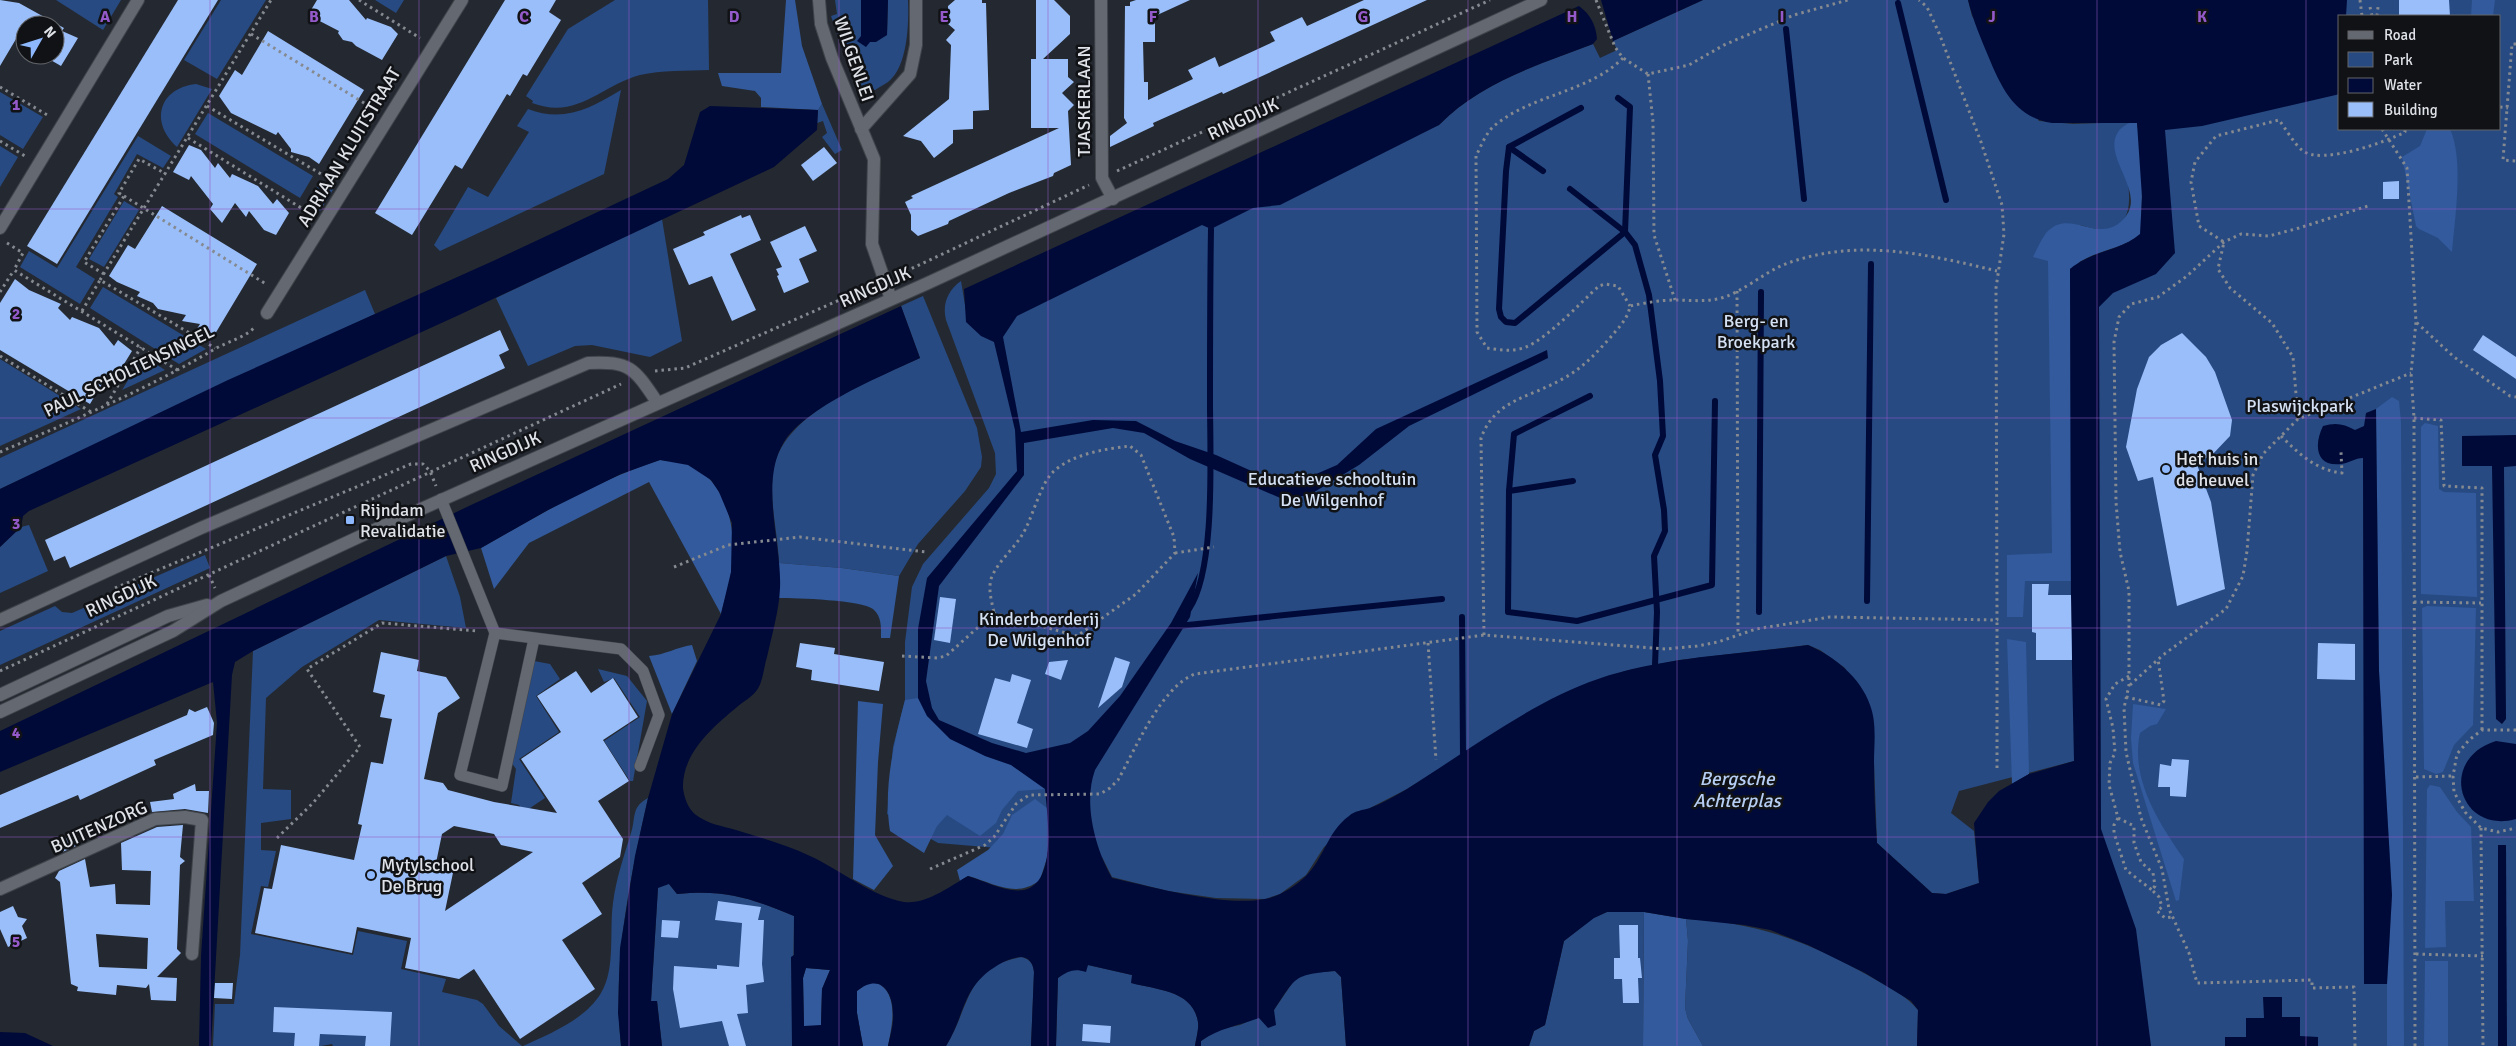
<svg xmlns="http://www.w3.org/2000/svg" width="2516" height="1046" font-family="Signika,sans-serif">
<rect width="100%" height="100%" fill="#242931"/>
<!-- green -->
<g fill="#274a82" fill-rule="evenodd">
<path d="M56 0H121L103 30Z"/>
<path d="M221 0H266L217 79 184 60Z"/>
<path d="M375 0H404L396 13Z"/>
<path d="M615 0H708L709 70C687 71 661 70 640 75 600 86 577 120 532 103L533 101 526 96 568 29Z"/>
<path d="M835 0H861V36L870 42 887 35 888 0H908C909 22 908 67 888 82 884 85 879 87 875 90L860 86 847 60 831 16 837 14Z"/>
<path d="M1703 0H1968L1972 16 2039 121 2073 124 2130 122 2118 132C2125 170 2153 248 2080 225L2074 761 1959 791 1951 813 1974 831 1979 883 1946 894 1932 893 1877 843 1874 762 1845 668 1820 650 1808 645 1679 660 1625 671 1574 689 1532 711 1407 789 1370 808 1324 847 1306 875 1280 894 1265 899 1216 898 1168 891 1112 877 1102 857 938 843 887 814 893 747 905 700V642L912 587 923 564 989 488 996 474 995 453 946 320C942 304 948 290 961 281L966 311 1439 125C1481 82 1538 65 1593 44L1600 58 1617 50 1613 41Z"/>
<path d="M2077 0H2516V1046H2115L2087 891 2082 273 2151 246 2147 110ZM2340 16H2500V129H2340Z"/>
<path d="M196 84 212 89 177 147C149 122 159 88 196 84Z"/>
<path d="M621 90 604 174 440 251 434 245 468 187 488 197 529 132 517 126 528 109C564 123 591 108 621 90Z"/>
<path d="M0 92 43 117 23 149 0 135Z"/>
<path d="M822 104 842 150 835 154 822 137 827 133 823 121 817 123 818 110Z"/>
<path d="M208 113 313 176 300 198 195 134Z"/>
<path d="M138 136 171 156 163 168 137 154 114 194 118 197 76 267 95 279 80 304 20 267 29 251 57 268Z"/>
<path d="M0 146 18 157 0 187Z"/>
<path d="M321 181 334 188 320 211 308 203Z"/>
<path d="M124 201 139 210 104 267 89 259Z"/>
<path d="M662 219 682 341 650 357 592 345 575 346 528 366 496 298Z"/>
<path d="M103 287 206 349 179 364 90 308Z"/>
<path d="M365 290 375 314 0 489V458Z"/>
<path d="M923 296 977 428 982 457 981 467 965 491 918 544 899 576 842 568 779 563C778 532 768 498 774 467 786 411 873 380 920 358L901 306Z"/>
<path d="M143 356 165 370 122 390Z"/>
<path d="M0 359 81 409 0 446Z"/>
<path d="M29 525 48 571 0 593V547L21 527Z"/>
<path d="M205 555 210 568 0 665V631L55 606 62 612 72 613Z"/>
<path d="M446 556 460 597 466 628 379 620 302 667 266 698 263 789 291 790V819L261 823V850L276 851 268 887 261 886 251 934 353 955 358 931 407 941 401 969 446 979 442 992 477 1000 483 1004 499 1026 522 1046H333L332 1044 321 1046H213L215 1004H234L240 955 253 651Z"/>
<path d="M534 661 550 664 560 679 536 696 559 732 519 759 545 798 524 812 519 805 511 803 516 769 511 762Z"/>
<path d="M598 669 627 676 647 701 633 781H630L604 741 640 717 614 678 604 682Z"/>
<path d="M648 798C630 879 612 962 621 1046H523C549 1034 585 1020 601 993 616 968 609 932 613 903 616 879 624 856 631 833 636 817 631 807 648 798Z"/>
<path d="M663 884H669L677 894C725 889 751 898 794 916L792 1046H662L657 1001H651L658 887Z"/>
<path d="M1607 912H1644L1643 1046H1529L1534 1031 1545 1025 1564 941 1593 918Z"/>
<path d="M1686 919C1756 922 1811 942 1871 977 1888 987 1906 995 1918 1010L1917 1046H1703L1688 1019 1685 1008 1688 941Z"/>
<path d="M1022 957C1030 960 1033 963 1034 972L1031 1046H946C970 1008 965 966 1022 957Z"/>
<path d="M1088 965 1132 975V983C1157 990 1193 990 1198 1022 1199 1029 1196 1039 1195 1046H1056L1058 978 1067 971Z"/>
<path d="M1335 971 1341 977 1346 1046H1201V1041L1217 1030 1240 1025 1274 1010 1295 979 1307 973Z"/>
</g>
<!-- forest -->
<g fill="#325a9c">
<path d="M786 0H795L802 46 822 104 818 110 761 107V98L755 91 722 86 718 73H781Z"/>
<path d="M2472 0H2495L2493 16H2471Z"/>
<path d="M2130 122 2137 123C2144 160 2142 197 2141 234 2119 252 2095 248 2070 269L2071 581H2025L2023 617H2007V555L2052 553 2048 261 2033 257C2037 249 2041 240 2046 233 2070 205 2101 249 2126 216 2145 191 2102 156 2118 132 2120 128 2126 125 2130 122Z"/>
<path d="M2427 129H2450C2464 160 2455 217 2452 252L2438 238 2419 229 2416 226 2402 157 2420 146Z"/>
<path d="M2392 397 2399 401 2401 422 2404 1046H2387V984L2392 895 2379 671 2376 409Z"/>
<path d="M2425 423 2438 426 2439 489 2444 492 2476 493 2477 597 2421 594V427Z"/>
<path d="M660 460C669 461 679 461 687 464 729 480 738 535 731 573 729 587 724 601 721 614L649 482 529 543 494 589 481 548C539 515 597 480 660 460Z"/>
<path d="M779 563 842 568 899 576 890 638H881C881 627 882 617 873 609 862 600 796 598 779 598Z"/>
<path d="M2427 606 2476 608 2473 725 2454 745 2443 772 2436 774 2424 769 2422 608Z"/>
<path d="M2007 639 2026 642 2029 774 2012 784Z"/>
<path d="M692 645 697 661 672 714 649 656C665 655 677 647 692 645Z"/>
<path d="M918 698 927 716 985 756 1011 765 1045 789 1018 791 1002 810 996 823 980 836 947 815 937 826 924 853 890 831C883 788 894 742 905 700Z"/>
<path d="M858 701 883 704 878 762 875 835 893 866 874 890 853 879Z"/>
<path d="M2133 704 2166 709 2157 724 2150 726 2140 733C2130 779 2159 823 2184 859L2179 900 2176 901 2133 763 2131 738Z"/>
<path d="M2430 785 2440 787 2457 812 2471 827 2474 901H2445L2446 947 2425 948 2427 789Z"/>
<path d="M1035 799 1047 808V858L1040 880C1016 899 994 883 968 876L960 881 957 870 988 850 1003 834 1012 815Z"/>
<path d="M1644 912 1686 919 1688 941 1685 1008 1688 1019 1703 1046H1643Z"/>
<path d="M2425 961H2448V1046H2424Z"/>
<path d="M806 968 830 970 822 989 821 1026H804L803 978Z"/>
<path d="M875 982C900 992 892 1026 888 1046H863L857 1013V991L867 983Z"/>
</g>
<!-- water -->
<g fill="#000a38" fill-rule="evenodd">
<path d="M861 0H888L887 35 876 42H870L866 47 857 41 861 36Z"/>
<path d="M1601 0H1703L1613 41Z"/>
<path d="M1968 0H2347L2346 16H2340V94L2202 126 2165 130 2175 253 2156 274 2113 293 2099 307 2101 829 2136 929 2151 1046H1917L1918 1010 1911 1001 1865 973 1808 945 1770 930 1744 925 1686 919 1644 912H1607L1594 918 1564 941 1545 1025 1534 1031 1529 1046H1346L1341 977 1335 971C1293 975 1297 976 1274 1010L1276 1025 1268 1028 1259 1018C1237 1026 1220 1028 1201 1041V1046H1195C1196 1039 1199 1029 1198 1022 1193 990 1157 990 1131 983L1132 975 1088 965 1086 972C1074 968 1068 971 1058 978L1056 1046H1031L1034 972C1033 963 1029 957 1020 957 1012 958 1004 961 998 965 961 987 966 1014 946 1046H888C890 1036 894 1024 893 1014 893 990 879 973 857 991V1013L863 1046H792L791 957 794 955V916C751 898 725 889 677 894L669 884 658 888 651 1001H657L662 1046H621L618 1013 620 948 635 856 648 798 672 714 721 614 731 572 732 523 719 492 711 480 688 465 660 460 621 474 548 510 481 548 446 556 253 651 235 662 232 675 211 1046H199L201 956 217 723 213 682 0 772V731L471 505 901 306 920 358C882 376 807 406 784 442 759 482 782 544 780 588 779 611 772 634 767 657 764 666 763 682 757 690 753 696 743 702 737 707 713 727 682 753 683 788 684 797 688 809 696 815 708 824 722 826 736 830 761 838 787 845 810 856 839 869 873 897 904 902 926 905 950 886 968 876 985 881 1006 893 1024 890 1058 883 1047 814 1045 789L1011 765 985 756 950 739 927 716 918 698V629L927 578 1017 471 1015 430 994 342 981 336 966 322 964 289 1579 6C1590 14 1596 25 1597 39L1593 44C1538 65 1481 82 1439 125L1280 205 1253 208 1211 229 1202 225 1017 316 1003 337 1021 432 1093 420 1136 421 1175 441 1216 455 1267 478 1300 481 1337 465 1376 429 1547 350 1548 358 1409 426 1359 465 1311 494 1285 500 1190 459 1144 433 1113 428 1024 443V475L939 586 926 681 932 708 939 720 992 743 1026 753 1070 743 1088 731 1120 696 1171 623 1198 573 1190 617 1095 770C1083 803 1095 848 1112 878 1154 887 1223 907 1265 899 1280 896 1294 887 1305 877 1324 859 1327 832 1349 816 1354 811 1363 810 1370 808 1383 803 1395 796 1407 789 1466 752 1533 701 1598 679 1666 656 1738 655 1808 645 1834 656 1861 678 1870 705 1877 723 1874 744 1874 763 1874 790 1875 816 1877 843L1932 893 1946 894 1979 883 1974 823 1988 802 1999 791 2029 774 2074 761 2071 620 2070 269C2095 249 2119 252 2140 234L2142 197 2137 123H2052C2015 117 2002 89 1989 58 1981 39 1973 20 1968 0ZM806 968 830 970 822 989 821 1025 804 1026 803 978Z"/>
<path d="M710 106 818 110 817 130 774 167 459 315 29 511 23 516 21 527 0 547V489L228 380 493 261 668 179 684 165 700 112Z"/>
<path d="M2376 409 2379 671 2392 895 2387 984H2364L2363 458C2355 458 2349 463 2341 464 2315 467 2314 444 2323 426 2336 422 2344 424 2355 430L2364 426 2366 413Z"/>
<path d="M2516 435V466L2504 467 2506 719 2502 724 2496 719 2492 466H2462V436Z"/>
<path d="M2496 741 2516 744V819C2459 835 2437 759 2496 741Z"/>
<path d="M2498 845H2506L2507 1046H2498Z"/>
<path d="M2263 997H2282V1017H2300V1036L2318 1037V1046H2225V1037H2246V1018H2264Z"/>
<path d="M0 1032 25 1033 53 1046H0Z"/>
</g>
<g fill="none" stroke-linecap="round" stroke-linejoin="round">
<!-- stream -->
<g stroke="#000a38" stroke-width="6">
<path d="M1898 3 1946 200"/>
<path d="M1786 29 1804 199"/>
<path d="M1581 108 1509 147 1506 171 1499 309 1501 317 1506 322 1515 323 1625 232 1630 107 1618 98"/>
<path d="M1509 147 1543 171"/>
<path d="M1570 189 1625 232 1635 245 1649 295 1660 381 1663 436 1655 455 1664 510 1665 531 1654 556 1657 612 1655 665"/>
<path d="M1573 481 1509 491 1508 612 1577 621 1712 585 1715 401"/>
<path d="M1509 491 1514 434 1590 396"/>
<path d="M1867 601 1871 264"/>
<path d="M1189 609C1216 570 1210 453 1210 403 1210 345 1210 287 1211 229"/>
<path d="M1759 612 1761 292"/>
<path d="M1462 617 1463 754"/>
<path d="M1178 626 1442 599"/>
</g>
</g>
<!-- building -->
<g fill="#9abef9" fill-rule="evenodd">
<path d="M0 0 19 3 64 28 62 31 78 38 61 66 42 55H55V25H25V44L16 39 0 66Z"/>
<path d="M178 0H218L57 264 27 246Z"/>
<path d="M317 0H349L366 20 367 18 391 27 398 34 382 60 356 46 352 42 343 40 338 33 339 31 308 15Z"/>
<path d="M505 0H556L549 12 561 20 527 76 523 74 510 96 507 94 462 169 455 165 412 235 375 213Z"/>
<path d="M955 0H982V3H986L989 110 973 111V129L953 130V143L934 158 921 141 903 136 949 99 951 45 946 40 955 30 948 24V6Z"/>
<path d="M1036 0H1054L1070 16V34L1043 59H1068V77L1074 82 1062 93 1074 105 1068 111 1071 165 1054 173 1053 176 1009 193 949 221 948 224 918 236 911 230V215L905 202 913 198 911 196 1059 128H1031V59H1036Z"/>
<path d="M1136 0H1190L1155 16V42H1143L1144 82H1148V100L1193 79 1188 70 1215 57 1219 67 1275 41 1270 32 1302 17 1307 26 1364 0H1427L1223 94 1222 92 1153 123 1154 126 1110 147V136L1127 123 1124 118 1125 6H1130V2Z"/>
<path d="M2399 0H2449L2450 16H2399Z"/>
<path d="M268 31 364 90 319 164 309 157 291 152V149L278 132 276 135 231 113 219 96 235 70 242 75Z"/>
<path d="M189 145 201 150 215 168 218 163 230 178 232 174 258 186 273 204 277 199 289 213 276 235 264 230 249 211 246 217 235 203 222 223 210 209 213 204 191 176 189 180 173 172Z"/>
<path d="M824 147 837 163 813 181 801 165Z"/>
<path d="M2399 181V199H2383V182Z"/>
<path d="M162 206 257 264 212 339 195 332 200 324 182 321 186 315 158 309 153 303 137 296 140 292 117 282 109 276 128 245 135 249Z"/>
<path d="M741 215 742 218 750 215 761 240 730 254 756 310 732 321 712 276 689 285 673 249 705 235 703 232Z"/>
<path d="M805 226 817 251 799 259 809 282 784 293 777 276 779 275 776 269 782 267 770 242Z"/>
<path d="M15 279 29 290 61 304 58 308 70 320 72 317 99 328 114 346 118 340 132 351 113 382 106 377 90 404 0 350V303Z"/>
<path d="M500 330 509 350 499 355 505 368 70 568 65 556 54 561 45 540Z"/>
<path d="M2182 333 2206 357 2215 372 2232 420 2230 436 2211 456 2196 462 2211 502 2225 589 2177 606 2153 477 2138 481 2126 447 2137 389 2149 357 2161 345Z"/>
<path d="M2483 335 2516 357V379L2473 350Z"/>
<path d="M2032 584H2049L2048 595H2071L2072 660H2036V633L2032 632Z"/>
<path d="M940 597 956 599 950 643 934 640Z"/>
<path d="M800 643 835 648 834 654 884 662 879 691 811 680 812 670 796 667Z"/>
<path d="M2318 643 2355 644V680L2317 679Z"/>
<path d="M381 652 419 660 417 671 446 677 460 698 438 713 424 779 443 783 448 790 494 802 557 813 521 759 561 732 537 696 576 671 591 693 613 678 638 717 603 740 629 781 598 801 623 839 620 857 582 883 602 914 562 940 595 989 520 1039 474 969 459 979 405 968 411 938 357 927 352 953 255 933 264 888 272 889 281 845 354 860 362 825 358 824 371 762 383 764 392 719 380 717 385 695 373 692ZM454 826 494 834 501 845 533 852 445 911 454 868 436 863 442 834Z"/>
<path d="M1115 657 1130 662 1122 687 1098 708Z"/>
<path d="M1068 660 1061 680 1045 674 1049 662Z"/>
<path d="M1012 674 1031 680 1017 723 1033 729 1027 748 978 734 995 678 1010 682Z"/>
<path d="M207 707 214 723 213 735 154 760 156 765 80 800 78 795 0 828V795L187 715 189 709 195 712Z"/>
<path d="M2172 759 2189 760 2186 797 2170 796V787H2158L2160 764 2171 766Z"/>
<path d="M195 784 196 791H209L208 813 185 809 152 812 150 802 174 799 173 794Z"/>
<path d="M183 825 180 857 185 861 180 865 177 949 181 953 157 977 177 978 176 1001 151 1000 149 984 146 988 117 985 116 995 77 991 78 987 71 984 60 882 55 878 59 871 85 859 90 887 115 884 116 904 150 905 151 871 122 870 121 843 157 827ZM96 934 148 938 147 969 99 967Z"/>
<path d="M69 836 76 846 58 854V844Z"/>
<path d="M718 901 761 907 758 920H764L762 964 764 982 746 985 748 1013 737 1014 746 1046H729L722 1021 680 1028 673 989 674 966 717 969V965L739 967 742 923 715 920Z"/>
<path d="M13 906 18 917 27 919 22 926 27 938 8 947 0 929V912Z"/>
<path d="M662 920 680 921 678 938 661 937Z"/>
<path d="M1619 925H1638V958H1640L1642 978H1638L1639 1003H1623L1622 979H1614V958H1620Z"/>
<path d="M215 983H233L232 999 214 998Z"/>
<path d="M274 1007 392 1012 390 1046H365L366 1036 320 1034 319 1046H294L295 1033 273 1032Z"/>
<path d="M1083 1024 1111 1026 1110 1043 1082 1041Z"/>
</g>
<g fill="none" stroke-linecap="round" stroke-linejoin="round">
<!-- lane casing -->
<g stroke="#40444a" stroke-width="12">
<g id="lane">
<path d="M441 499 495 633 460 775 502 786 534 639"/>
<path d="M495 633 621 649 643 671 659 715 640 766"/>
</g>
</g>
<!-- street casing -->
<g stroke="#40444a" stroke-width="14">
<g id="street">
<path d="M819 0 821 24 832 58 874 159 872 244 891 299"/>
<path d="M1101 0 1102 178 1113 199"/>
<path d="M861 129 910 74 916 45V0"/>
<path d="M0 228 138 0"/>
<path d="M267 313 462 0"/>
<path d="M0 620 201 528 588 363C630 361 634 368 657 402"/>
<path d="M0 889 155 819 185 817 202 820 192 954"/>
</g>
</g>
<!-- secondary casing -->
<g stroke="#40444a" stroke-width="14">
<g id="secondary">
<path d="M0 695 168 616 207 605"/>
<path d="M0 712 173 631 221 601 363 535 928 283 1541 0"/>
</g>
</g>
<!-- path -->
<g stroke="#858990" stroke-width="3" stroke-dasharray="2.5 4" stroke-linecap="butt">
<path d="M359 0 420 38"/>
<path d="M1596 0 1615 47 1623 58 1648 74 1689 65 1724 45 1794 15 1848 0"/>
<path d="M2360 0 2362 16"/>
<path d="M2370 7 2372 16"/>
<path d="M2377 16 2378 7"/>
<path d="M251 34 374 109"/>
<path d="M2516 44H2512L2503 160 2516 161"/>
<path d="M1623 58C1588 93 1532 94 1494 126 1486 133 1481 146 1476 156L1477 332 1487 348C1499 350 1514 352 1526 347 1549 337 1580 303 1599 286L1605 284 1618 286 1630 306"/>
<path d="M1648 74 1653 122 1654 235 1675 300"/>
<path d="M0 87 49 116"/>
<path d="M207 106 331 180"/>
<path d="M2500 107 2508 108"/>
<path d="M2382 129 2407 168 2416 322 2454 357 2510 396 2516 397"/>
<path d="M188 138 311 214"/>
<path d="M0 141 25 156"/>
<path d="M1117 171 1490 0"/>
<path d="M124 196 266 284"/>
<path d="M7 243 23 253 14 270 179 371"/>
<path d="M104 274 84 262 124 196 119 193 139 159 166 174"/>
<path d="M900 274 1089 185"/>
<path d="M100 280 271 0"/>
<path d="M1737 291 1738 635"/>
<path d="M0 292 14 270"/>
<path d="M82 311 100 280 215 348"/>
<path d="M0 356 91 412"/>
<path d="M655 371 685 368 869 287"/>
<path d="M107 404 141 347"/>
<path d="M2414 418 2441 420 2444 486 2482 488V730"/>
<path d="M2298 419 2293 357 2272 323 2230 288 2218 269 2224 242 2199 226 2191 182 2195 162 2216 136 2279 120C2286 129 2294 144 2303 151 2322 165 2386 142 2405 132V129"/>
<path d="M2281 436C2299 454 2316 470 2342 473L2341 452"/>
<path d="M0 452C72 421 145 390 213 350 228 341 245 338 256 326"/>
<path d="M1175 553 1214 547"/>
<path d="M674 567 728 545 800 537 926 552"/>
<path d="M209 575 215 588"/>
<path d="M115 588 411 464H423L430 471 436 486"/>
<path d="M2414 602 2481 603"/>
<path d="M1484 635 1481 438C1496 398 1531 398 1564 378 1583 368 1596 353 1610 338 1618 328 1628 319 1630 306 1644 303 1661 300 1675 300 1689 300 1703 302 1717 299 1742 294 1763 272 1788 263 1858 238 1927 254 1997 271"/>
<path d="M1428 643 1436 760"/>
<path d="M902 656 937 658 946 656 994 613C992 602 988 591 991 579 997 562 1013 550 1022 535 1032 520 1040 485 1052 473 1071 454 1104 449 1130 446L1141 455 1174 537 1175 553 1136 594 1077 636 994 613"/>
<path d="M0 671 621 384"/>
<path d="M2129 676 2115 684 2106 699 2113 728 2115 753 2110 763 2109 785 2118 818 2134 826V843L2141 862 2153 873 2155 886 2152 890 2159 897 2162 907 2157 911 2165 918 2172 917"/>
<path d="M2130 685 2163 655 2226 609 2243 576 2247 551 2253 475 2263 454 2298 419 2411 373"/>
<path d="M2126 697 2161 705 2164 701 2158 659"/>
<path d="M2516 730H2482L2469 740 2457 754 2453 776 2454 792 2465 812 2481 828 2498 832 2516 828"/>
<path d="M1997 768V620"/>
<path d="M2416 777 2453 776"/>
<path d="M2118 818 2114 825V833L2126 870 2152 890"/>
<path d="M2481 828 2483 1046"/>
<path d="M277 838 313 803 360 747 307 669 382 623 477 631"/>
<path d="M930 869 985 845 994 837 1016 804 1029 795 1100 794 1110 788 1118 780C1136 748 1161 687 1195 674L1484 635 1666 649 1697 646 1718 642 1756 629 1830 617 1997 620 1996 288 2004 234 2002 205 1981 142 1939 33 1927 7 1919 0"/>
<path d="M2416 954 2483 956"/>
<path d="M2355 1046 2354 987 2312 988V980L2197 983 2189 953 2169 909 2162 869 2141 818 2126 752 2124 708 2129 685V591L2120 552 2116 502 2114 342 2119 317 2131 304 2158 297 2187 276 2224 242 2241 234 2269 236 2299 228 2368 206"/>
<path d="M2415 1046 2414 418 2411 373 2416 322"/>
</g>
<!-- lane -->
<use href="#lane" stroke="#636871" stroke-width="11"/>
<!-- street -->
<use href="#street" stroke="#636871" stroke-width="12"/>
<!-- secondary -->
<use href="#secondary" stroke="#636871" stroke-width="12"/>
</g>
<!-- grid -->
<path fill="none" stroke="#945ac9" stroke-width="1" stroke-opacity="0.55" d="M210 0V1046M419 0V1046M629 0V1046M839 0V1046M1048 0V1046M1258 0V1046M1468 0V1046M1677 0V1046M1887 0V1046M2097 0V1046M2306 0V1046M0 209H2516M0 418H2516M0 628H2516M0 837H2516"/>
<!-- markers -->
<g fill="#8eb8fd" stroke="#101215" stroke-width="2">
<circle cx="2166" cy="469" r="5"/>
<rect x="345" y="515" width="10" height="10" rx="2.5"/>
<circle cx="371" cy="875" r="5"/>
</g>
<g text-anchor="middle" stroke-width="5" stroke-linejoin="round" paint-order="stroke">
<!-- street labels -->
<g font-size="18" fill="#dfe2e8" stroke="#101215">
<text transform="translate(854 59) rotate(71)" y="6">WILGENLEI</text>
<text transform="translate(1084 101) rotate(-90)" y="6">TJASKERLAAN</text>
<text transform="translate(1243 119) rotate(-25)" y="6">RINGDIJK</text>
<text transform="translate(349 147) rotate(-59)" y="6">ADRIAAN KLUITSTRAAT</text>
<text transform="translate(875 287) rotate(-24)" y="6">RINGDIJK</text>
<text transform="translate(129 371) rotate(-26)" y="6">PAUL SCHOLTENSINGEL</text>
<text transform="translate(505 452) rotate(-24)" y="6">RINGDIJK</text>
<text transform="translate(121 596) rotate(-25)" y="6">RINGDIJK</text>
<text transform="translate(99 827) rotate(-24)" y="6">BUITENZORG</text>
</g>
<!-- park labels -->
<g font-size="18" fill="#d4e0f3" stroke="#101215">
<text x="1756" y="327">Berg- en<tspan x="1756" dy="21">Broekpark</tspan></text>
<text x="2300" y="412">Plaswijckpark</text>
<text x="1332" y="485">Educatieve schooltuin<tspan x="1332" dy="21">De Wilgenhof</tspan></text>
<text x="1039" y="625">Kinderboerderij<tspan x="1039" dy="21">De Wilgenhof</tspan></text>
</g>
<!-- poi labels -->
<g font-size="18" fill="#dfe2e8" stroke="#101215" text-anchor="start">
<text x="2176" y="465">Het huis in<tspan x="2176" dy="21">de heuvel</tspan></text>
<text x="360" y="516">Rijndam<tspan x="360" dy="21">Revalidatie</tspan></text>
<text x="381" y="871">Mytylschool<tspan x="381" dy="21">De Brug</tspan></text>
</g>
<!-- water labels -->
<g font-size="19" font-style="italic" fill="#b7cef4" stroke="#101215">
<text x="1737" y="785">Bergsche<tspan x="1737" dy="22">Achterplas</tspan></text>
</g>
</g>
<g font-size="16" text-anchor="middle" font-weight="bold" fill="#945ac9" stroke="#101215" stroke-width="5" stroke-linejoin="round" paint-order="stroke">
<text x="105" y="22">A</text>
<text x="314" y="22">B</text>
<text x="524" y="22">C</text>
<text x="734" y="22">D</text>
<text x="944" y="22">E</text>
<text x="1153" y="22">F</text>
<text x="1363" y="22">G</text>
<text x="1572" y="22">H</text>
<text x="1782" y="22">I</text>
<text x="1992" y="22">J</text>
<text x="2202" y="22">K</text>
<text x="16" y="110">1</text>
<text x="16" y="319">2</text>
<text x="16" y="529">3</text>
<text x="16" y="738">4</text>
<text x="16" y="947">5</text>
</g>
<!-- legend -->
<rect x="2338" y="15" width="162" height="115" fill="#101215" stroke="#636569"/>
<rect x="2348" y="31" width="25" height="8" fill="#636871" stroke="#636569"/>
<text x="2384" y="40" font-size="15" fill="#dfe2e8">Road</text>
<rect x="2348" y="52" width="25" height="15" fill="#274a82" stroke="#636569"/>
<text x="2384" y="65" font-size="15" fill="#dfe2e8">Park</text>
<rect x="2348" y="78" width="25" height="15" fill="#000a38" stroke="#636569"/>
<text x="2384" y="90" font-size="15" fill="#dfe2e8">Water</text>
<rect x="2348" y="102" width="25" height="15" fill="#9abef9" stroke="#636569"/>
<text x="2384" y="115" font-size="15" fill="#dfe2e8">Building</text>
<!-- north arrow -->
<g transform="translate(40 40) rotate(51)"><circle r="24" fill="#101215" stroke="#636569"/>
<path d="M0-4L9 19L0 12L-9 19Z" fill="#8eb8fd"/>
<text y="-8" font-size="14" font-weight="bold" text-anchor="middle" fill="#dfe2e8">N</text>
</g>
</svg>
